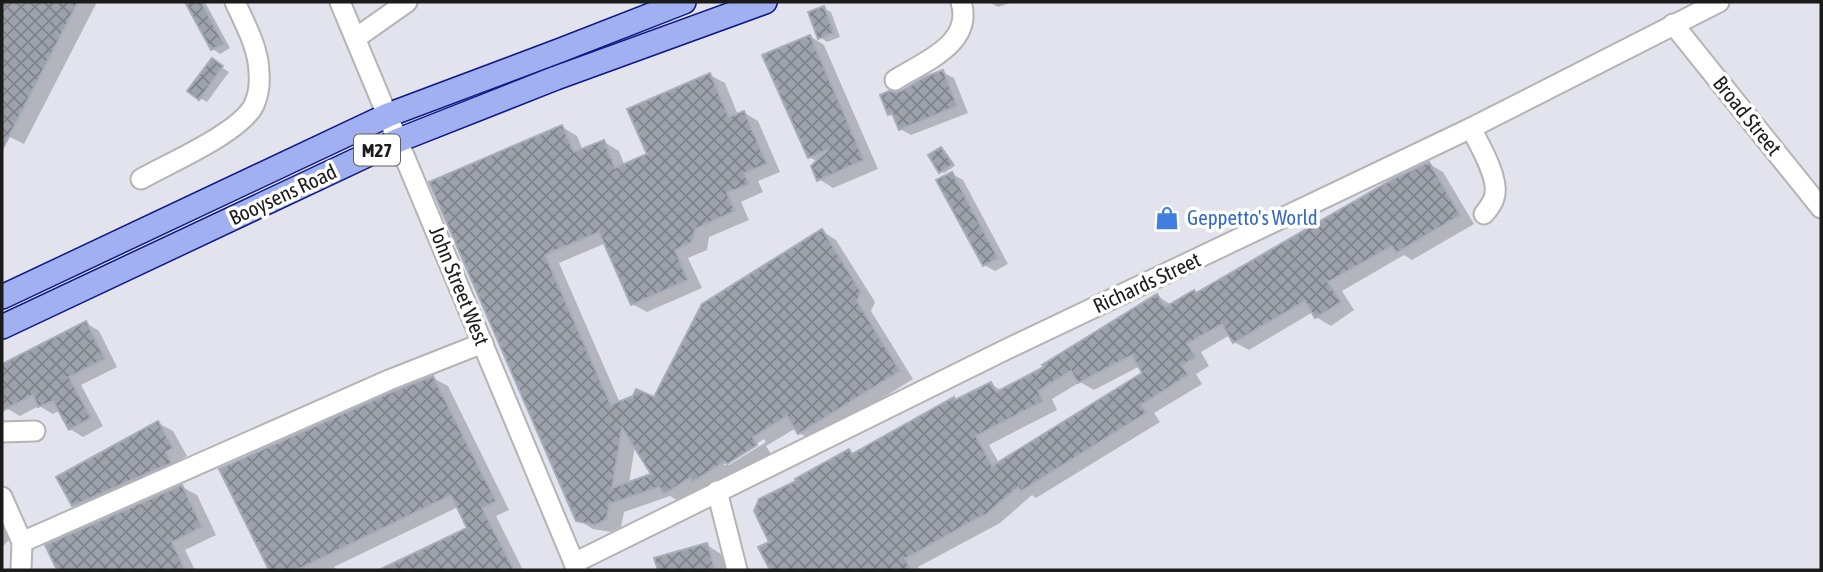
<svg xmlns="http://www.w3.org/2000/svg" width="1823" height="572" font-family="'Asap Condensed',sans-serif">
<defs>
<pattern id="building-cross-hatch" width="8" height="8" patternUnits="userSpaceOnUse" patternTransform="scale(1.75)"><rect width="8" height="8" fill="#9ea2aa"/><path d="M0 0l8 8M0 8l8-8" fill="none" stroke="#80838a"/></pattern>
</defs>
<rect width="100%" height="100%" fill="#e2e3ec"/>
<!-- shadow -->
<g fill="#0003" fill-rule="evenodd">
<path d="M2 2H97L24 144 2 133Z"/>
<path d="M187 2H205L230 48 220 54 213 49Z"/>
<path d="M989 2H1013L998 7Z"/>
<path d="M823 8 831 12 840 37 827 42 820 37Z"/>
<path d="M810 36 824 45 878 169 833 188 819 179 818 162 809 157Z"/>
<path d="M218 65 229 72 207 102 200 98Z"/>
<path d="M942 72 954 78 968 113 911 135 900 129 896 118 889 114 901 92Z"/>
<path d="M710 75 725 83 738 115 743 112 758 121 780 172 758 181 763 192 741 202 749 220 709 237 707 250 688 258 702 288 647 312 632 304 606 243 559 263 620 403 654 399 822 231 836 240 875 302 871 311 913 379 814 441 799 433 796 428 766 446 771 454 743 472 740 470 708 489 704 487 680 502 670 496 624 512 621 527 611 532 593 529 578 520 431 183 562 127 577 136 583 150 604 142 619 151 625 166 649 155ZM764 439 766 442 729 465H723ZM635 445 653 474 629 484Z"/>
<path d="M941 149 945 151 955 166 944 173 940 171Z"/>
<path d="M1429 164 1443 172 1474 224 1412 260 1404 255 1342 291 1354 310 1331 326 1316 317 1313 312 1249 350 1234 342 1230 335 1201 352 1209 366 1196 374 1202 384 1154 413 1160 422 1036 498 1032 495 1000 523 918 567 920 570H771L760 548 772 542 799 481 849 451 854 455 991 384 1002 391 1046 368 1157 296 1172 305 1197 294ZM1140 366 1145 374 999 463 989 445 1057 410 1052 399 1080 382 1094 390Z"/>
<path d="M952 174 963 180 1008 264 995 271 984 265Z"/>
<path d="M86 323 99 331 117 367 81 385 103 426 83 437 70 429 60 410 53 414 39 406 20 416 6 408 2 399V366Z"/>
<path d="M433 378 448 386 509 510 496 516 523 570H383L469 528 458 507 334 567 336 570H271L221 470Z"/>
<path d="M158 423 173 431 187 456 180 460 185 471 88 514 74 505Z"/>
<path d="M182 487 197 495 216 535 185 550 195 570H59L47 546Z"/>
<path d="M2 525 12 537 2 547Z"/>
<path d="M707 545 721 554 726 570H660L656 559Z"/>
</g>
<!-- building -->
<g fill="url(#building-cross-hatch)" stroke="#a6adbc" stroke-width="2" fill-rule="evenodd">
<path d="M2 2H78L2 150Z"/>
<path d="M185 2H201L224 44 211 50Z"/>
<path d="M824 6 834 33 818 39 808 12Z"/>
<path d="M810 35 864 160 817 181 811 166 829 149 808 158 762 55Z"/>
<path d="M212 58 223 66 199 100 187 91Z"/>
<path d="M943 70 957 106 899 130 892 113 888 115 880 95 889 91 894 92 901 91 925 77Z"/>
<path d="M710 73 729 117 744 111 767 164 744 173 749 184 727 193 735 211 695 229 692 242 675 250 688 280 631 305 599 232 545 255 611 405 633 396 636 389 654 397 702 304 822 229 861 292 857 301 900 371 798 434 787 416 753 437 757 445 727 464 725 461 692 482 690 478 664 494 659 487 609 504 607 519 595 525 576 521 429 182 562 125 574 152 604 140 615 168 647 154 627 109ZM622 428 651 474 612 488Z"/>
<path d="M941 147 953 164 939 173 928 155Z"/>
<path d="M1429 162 1460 215 1396 253 1392 246 1328 282 1341 302 1315 318 1305 301 1233 343 1222 324 1187 344 1196 357 1182 365 1188 375 1141 405 1146 413 1021 491 1018 487 984 516 983 515 905 559 911 570H770L758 547 769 542 754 511 759 499 796 481 795 479 849 449 852 454 954 397 955 400 991 382 996 392 1044 367 1042 365 1157 294 1165 307 1194 290 1196 293 1393 179ZM1132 355 1142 373 992 466 976 436 1043 401 1038 391 1071 371 1078 383Z"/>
<path d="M952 172 998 258 983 266 936 180Z"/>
<path d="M86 321 105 359 69 377 91 418 69 430 53 401 38 407 33 395 2 411V364Z"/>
<path d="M433 376 496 501 482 508 514 570H379L467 528 451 495 297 570H269L219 469 394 391Z"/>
<path d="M158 421 173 448 166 452 171 463 72 506 56 477Z"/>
<path d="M182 485 202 527 172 542 185 570H57L45 545Z"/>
<path d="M707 543 715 570H658L654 558Z"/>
</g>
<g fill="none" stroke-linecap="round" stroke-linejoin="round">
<!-- minor casing -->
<g stroke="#b4b4b4" stroke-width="23">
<g id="minor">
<path d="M340 2 577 570"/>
<path d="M1673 24 1821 208"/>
<path d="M356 38 407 2"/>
<path d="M895 80C923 62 974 44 961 2"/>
<path d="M1471 128C1479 144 1498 176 1495 194 1494 202 1489 208 1484 214"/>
<path d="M141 179C169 163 240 133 254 105 258 96 260 84 259 73 259 49 245 24 235 2"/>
<path d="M2 432 35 431"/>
<path d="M717 491 737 570"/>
<path d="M2 497 22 542 21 570"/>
<path d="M22 542 389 380 483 343"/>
<path d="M574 563 1007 349 1471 128 1719 2"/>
</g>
</g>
<!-- major casing -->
<g stroke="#0f1984" stroke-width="26">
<g id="major">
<path d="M2 297 388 115 561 50 684 2"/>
<path d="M2 327 399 140 556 78 765 2"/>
</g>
</g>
<!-- minor -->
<use href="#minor" stroke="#fff" stroke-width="19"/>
<!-- major -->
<use href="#major" stroke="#a1b0f1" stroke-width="23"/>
</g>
<!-- icons -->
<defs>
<g id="shop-bare" transform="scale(1.89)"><path d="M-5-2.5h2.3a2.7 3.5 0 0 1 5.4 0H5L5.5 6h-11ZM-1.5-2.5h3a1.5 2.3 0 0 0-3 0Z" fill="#3f7fe0" stroke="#fff" stroke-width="2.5" paint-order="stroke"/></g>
</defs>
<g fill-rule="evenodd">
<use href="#shop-bare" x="1167" y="218"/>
</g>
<g text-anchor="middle" stroke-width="7" stroke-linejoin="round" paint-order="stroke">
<!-- shield labels -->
<rect fill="#fff" stroke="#5f5f5f" stroke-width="2" x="354" y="134.5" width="46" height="31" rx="5"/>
<g font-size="19" font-weight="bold" fill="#1b1b1b">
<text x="377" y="157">M27</text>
</g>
<!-- street labels -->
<g font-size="21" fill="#1b1b1b" stroke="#fff">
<text transform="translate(1747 116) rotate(51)" y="7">Broad Street</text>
<text transform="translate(283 195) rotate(-25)" y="7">Booysens Road</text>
<text transform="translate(1147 283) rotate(-25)" y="7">Richards Street</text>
<text transform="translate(459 286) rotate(68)" y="7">John Street West</text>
</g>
<!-- shop labels -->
<g font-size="21" fill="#366cbe" stroke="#fff" text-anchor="start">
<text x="1187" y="225">Geppetto's World</text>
</g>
</g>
<!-- border -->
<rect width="1823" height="572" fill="none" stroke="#1b1b1b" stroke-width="7"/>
</svg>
